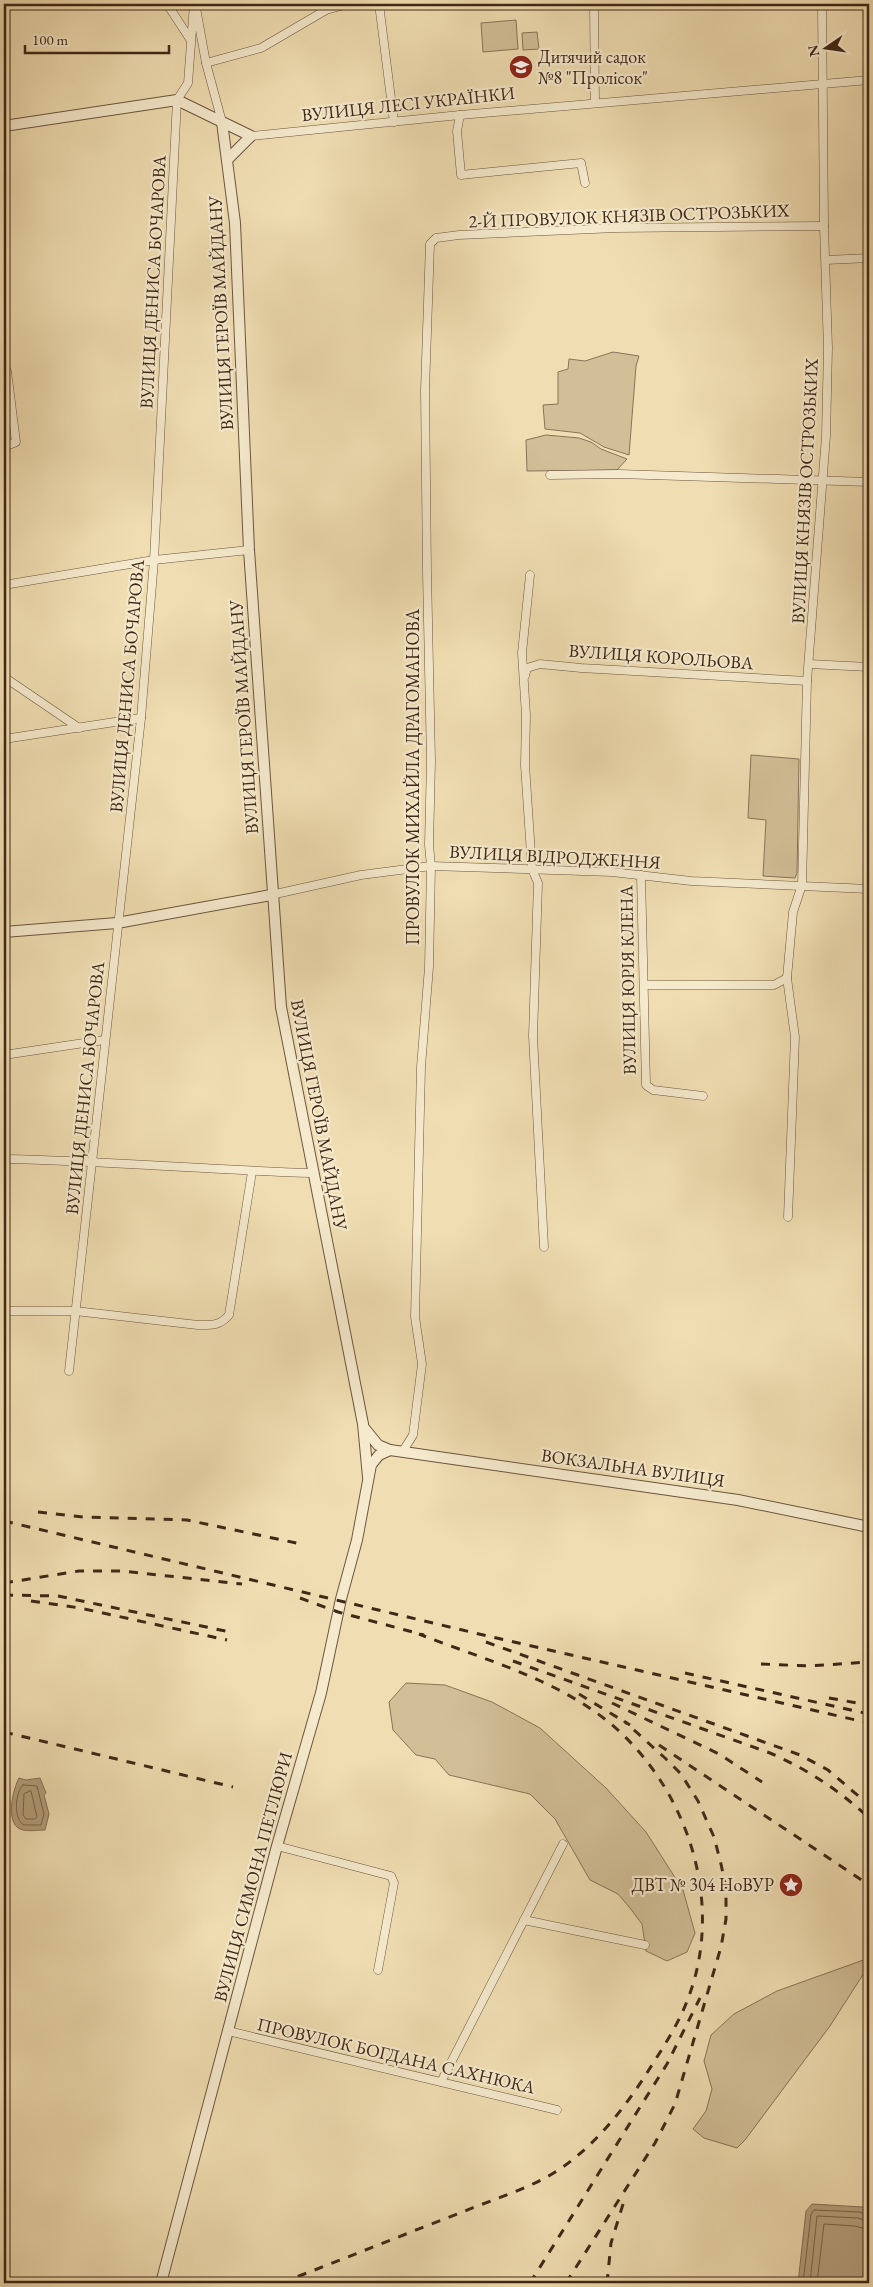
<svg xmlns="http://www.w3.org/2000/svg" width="873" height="2287" font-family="'EB Garamond',serif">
<rect width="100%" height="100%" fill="#f0deb2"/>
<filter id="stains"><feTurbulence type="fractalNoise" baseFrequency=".004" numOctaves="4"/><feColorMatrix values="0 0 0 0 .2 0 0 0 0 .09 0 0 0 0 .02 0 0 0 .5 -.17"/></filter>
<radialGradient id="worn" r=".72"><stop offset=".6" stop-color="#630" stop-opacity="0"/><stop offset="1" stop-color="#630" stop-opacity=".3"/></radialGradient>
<!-- green -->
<g fill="#d2bf98" stroke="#897358">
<path d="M516 20 518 49 483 52 481 23Z"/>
<path d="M537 32 539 49 523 50 522 33Z"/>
<path d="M613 352 639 356 636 366 629 455 604 447 580 433 545 429 543 405 558 404V372L568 369 569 359 585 361Z"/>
<path d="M546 435 579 438 591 442 601 449 627 459 617 470 527 471 526 440Z"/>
<path d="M751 755 799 759 797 873 795 878 763 876 766 820 748 818Z"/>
<path d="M406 1683 445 1685 492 1702 540 1728 606 1788 646 1832 683 1890 695 1933 687 1952 667 1961 646 1951 642 1924 630 1908 618 1894 590 1880 555 1819 530 1794 449 1775 435 1759 416 1755 393 1730 389 1702Z"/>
<path d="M869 1958V1972L864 1973 830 2026 745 2140 737 2148 704 2138 693 2129 706 2111 712 2089 704 2061 711 2035 734 2014 777 1991Z"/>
</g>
<!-- water -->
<g fill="#b4a07d" stroke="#867054">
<path d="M19 1778 26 1780 40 1778 46 1793 44 1795 49 1814 45 1830C37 1830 27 1832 20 1829 5 1822 13 1789 19 1778Z"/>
<path d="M812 2204 863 2207 869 2213V2283H798L806 2211Z"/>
</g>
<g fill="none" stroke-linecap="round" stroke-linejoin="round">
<!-- shore -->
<g stroke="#7a644a" stroke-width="1">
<path d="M23 1785 37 1786 44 1814 41 1825H24C13 1819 15 1792 23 1785Z"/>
<path d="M31 1791 37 1817 35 1819H26L23 1815 24 1794Z"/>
<path d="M803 2283 811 2214 814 2210 860 2212 869 2216"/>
<path d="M810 2283 817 2216 858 2218 869 2222"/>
<path d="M817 2283 824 2224 855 2226 869 2230"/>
</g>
<!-- minor casing -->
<g stroke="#6c553e" stroke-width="9">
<g id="minor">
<path d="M167 4 190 39"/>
<path d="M379 4 394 122"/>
<path d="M594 4 595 103"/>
<path d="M196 8 206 63 222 122"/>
<path d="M206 63 261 48 326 10 348 4"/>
<path d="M460 115 457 131 461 175 581 163 585 183"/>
<path d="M251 136 460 115 869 80"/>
<path d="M826 260 869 258"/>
<path d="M4 369 7 371 16 442 4 447"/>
<path d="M550 475 619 474 869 482"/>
<path d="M530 575 522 653 526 715 525 765 532 869 538 883 533 1036 544 1247"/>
<path d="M4 585 154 560 249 550"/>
<path d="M809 664 869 667"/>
<path d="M525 676 527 668 540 664 581 668 807 681"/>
<path d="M4 677 79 728"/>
<path d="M4 739 141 718"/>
<path d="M641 875 646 1085 653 1090 703 1096"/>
<path d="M271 895 361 875 431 866 612 872 691 881 869 889"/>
<path d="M645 985H774L787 978"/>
<path d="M4 1055 104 1040"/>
<path d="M4 1159C107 1161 209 1170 312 1173"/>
<path d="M788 1217 795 1037 787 978 793 912 802 885 807 681 826 436 828 348 824 226 822 4"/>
<path d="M4 1311H75L198 1325C211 1325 220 1326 229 1315L252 1172"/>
<path d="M69 1371 141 718 154 560 177 100 188 83 194 4"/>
<path d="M403 1451 413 1435 422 1364 415 1317 421 1067 429 967 431 866 429 845 431 761 427 573 425 390 430 244 436 238 459 235 616 228 824 226"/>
<path d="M277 1846 391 1876 394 1883 378 1970"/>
<path d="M524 1920 645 1945"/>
<path d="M228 2031 557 2110"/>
<path d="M441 2082 563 1844"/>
</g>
</g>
<!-- tertiary casing -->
<g stroke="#6c553e" stroke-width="12">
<g id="tertiary">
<path d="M222 122 235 223 249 550 281 1007 363 1424 368 1477"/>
<path d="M4 126 177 100 251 136 227 160"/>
<path d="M4 932 117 923 271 895"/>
<path d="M390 1450 738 1500 869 1527"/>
<path d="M161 2283 277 1846 321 1693 341 1599 357 1540 371 1465 379 1455 390 1450 378 1445 365 1429"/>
</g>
</g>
<!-- minor -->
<use href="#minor" stroke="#f5eacd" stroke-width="8"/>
<!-- tertiary -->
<use href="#tertiary" stroke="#f5eacd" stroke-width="10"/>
<!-- rail -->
<g stroke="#402717" stroke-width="3" stroke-dasharray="9 9" stroke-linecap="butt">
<path d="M38 1512 83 1517 187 1520 301 1544"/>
<path d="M4 1521 475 1633 869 1723"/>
<path d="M4 1583 79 1571H122L242 1584"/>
<path d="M4 1595 58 1596 230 1632"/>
<path d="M300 1598 338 1612 424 1635"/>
<path d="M31 1601 80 1608 227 1640"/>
<path d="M486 1642 800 1755 828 1770 869 1805"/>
<path d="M513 1661 770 1753C807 1769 840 1791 869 1818"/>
<path d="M761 1664 809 1666 869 1662"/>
<path d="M685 1673 869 1714"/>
<path d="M579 1694 630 1725"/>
<path d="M829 1698 869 1705"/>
<path d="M612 1703 719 1754 762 1782"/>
<path d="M4 1732 233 1787"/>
<path d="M659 1745 869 1885"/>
<path d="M868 1769 869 1770"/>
<path d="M281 2283C341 2260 400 2236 460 2213 493 2199 530 2189 560 2169 599 2142 627 2105 652 2065 666 2043 680 2021 689 1996 723 1904 690 1797 619 1731 563 1680 487 1661 419 1634"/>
<path d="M530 2283 667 2064 700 1998"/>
<path d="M566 2283 655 2143 675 2104 721 1947 726 1919V1888L721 1864 714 1837 698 1801 681 1774 665 1758 624 1721"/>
<path d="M607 2283 611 2243 624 2201"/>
</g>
</g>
<!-- icons -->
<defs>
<g id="school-disc" transform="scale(1.25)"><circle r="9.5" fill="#8f2418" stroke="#f5eacd"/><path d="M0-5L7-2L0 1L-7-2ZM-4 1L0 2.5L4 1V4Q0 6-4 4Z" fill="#fff"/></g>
<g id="sight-disc" transform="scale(1.25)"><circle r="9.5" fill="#8f2418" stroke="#f5eacd"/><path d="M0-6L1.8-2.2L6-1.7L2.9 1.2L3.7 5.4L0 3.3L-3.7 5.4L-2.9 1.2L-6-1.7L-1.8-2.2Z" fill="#fff"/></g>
</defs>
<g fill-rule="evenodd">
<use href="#school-disc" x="521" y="67"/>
<use href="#sight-disc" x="791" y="1885"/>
</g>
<g text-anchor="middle" stroke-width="4.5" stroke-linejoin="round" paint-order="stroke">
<!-- poi labels -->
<g font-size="18" fill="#402717" stroke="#f5eacd" text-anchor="start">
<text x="538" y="63">Дитячий садок<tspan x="538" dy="21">№8 "Пролісок"</tspan></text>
<text x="774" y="1891" text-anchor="end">ДВТ № 304 НоВУР</text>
</g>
<!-- street labels -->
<g font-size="18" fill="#402717" stroke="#f5eacd">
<text transform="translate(408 104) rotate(-6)" y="6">ВУЛИЦЯ ЛЕСІ УКРАЇНКИ</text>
<text transform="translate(629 216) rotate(-2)" y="6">2-Й ПРОВУЛОК КНЯЗІВ ОСТРОЗЬКИХ</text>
<text transform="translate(153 282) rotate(-87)" y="6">ВУЛИЦЯ ДЕНИСА БОЧАРОВА</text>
<text transform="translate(221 313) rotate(-93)" y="6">ВУЛИЦЯ ГЕРОЇВ МАЙДАНУ</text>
<text transform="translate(805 491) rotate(-87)" y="6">ВУЛИЦЯ КНЯЗІВ ОСТРОЗЬКИХ</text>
<text transform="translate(661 657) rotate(4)" y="6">ВУЛИЦЯ КОРОЛЬОВА</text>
<text transform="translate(127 686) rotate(-85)" y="6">ВУЛИЦЯ ДЕНИСА БОЧАРОВА</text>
<text transform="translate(244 717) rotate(-94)" y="6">ВУЛИЦЯ ГЕРОЇВ МАЙДАНУ</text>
<text transform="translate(413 777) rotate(-90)" y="6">ПРОВУЛОК МИХАЙЛА ДРАГОМАНОВА</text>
<text transform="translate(555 857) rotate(3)" y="6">ВУЛИЦЯ ВІДРОДЖЕННЯ</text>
<text transform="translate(628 980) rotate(-91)" y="6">ВУЛИЦЯ ЮРІЯ КЛЕНА</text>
<text transform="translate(85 1088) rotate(-84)" y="6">ВУЛИЦЯ ДЕНИСА БОЧАРОВА</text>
<text transform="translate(319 1115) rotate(79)" y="6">ВУЛИЦЯ ГЕРОЇВ МАЙДАНУ</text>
<text transform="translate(633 1468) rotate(8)" y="6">ВОКЗАЛЬНА ВУЛИЦЯ</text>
<text transform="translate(253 1877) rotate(-75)" y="6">ВУЛИЦЯ СИМОНА ПЕТЛЮРИ</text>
<text transform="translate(396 2056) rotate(13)" y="6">ПРОВУЛОК БОГДАНА САХНЮКА</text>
</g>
</g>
<!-- margin -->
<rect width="873" height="2287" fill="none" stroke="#f0deb2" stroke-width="20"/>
<rect x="5" y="5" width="863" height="2277" fill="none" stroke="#402717" stroke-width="2.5"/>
<rect x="10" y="10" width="853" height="2267" fill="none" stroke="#402717"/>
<!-- north arrow -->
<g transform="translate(826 48) rotate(257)" stroke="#f5eacd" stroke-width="4" paint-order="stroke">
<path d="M0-4L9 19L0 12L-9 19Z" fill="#402717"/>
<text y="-8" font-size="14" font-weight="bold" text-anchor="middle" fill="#402717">N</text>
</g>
<!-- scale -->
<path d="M25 45v8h144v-8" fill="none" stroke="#402717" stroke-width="2.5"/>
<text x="32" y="45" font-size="15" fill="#402717" stroke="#f5eacd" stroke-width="4" paint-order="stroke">100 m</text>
<rect width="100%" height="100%" filter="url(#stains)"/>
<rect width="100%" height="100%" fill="url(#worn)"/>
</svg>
